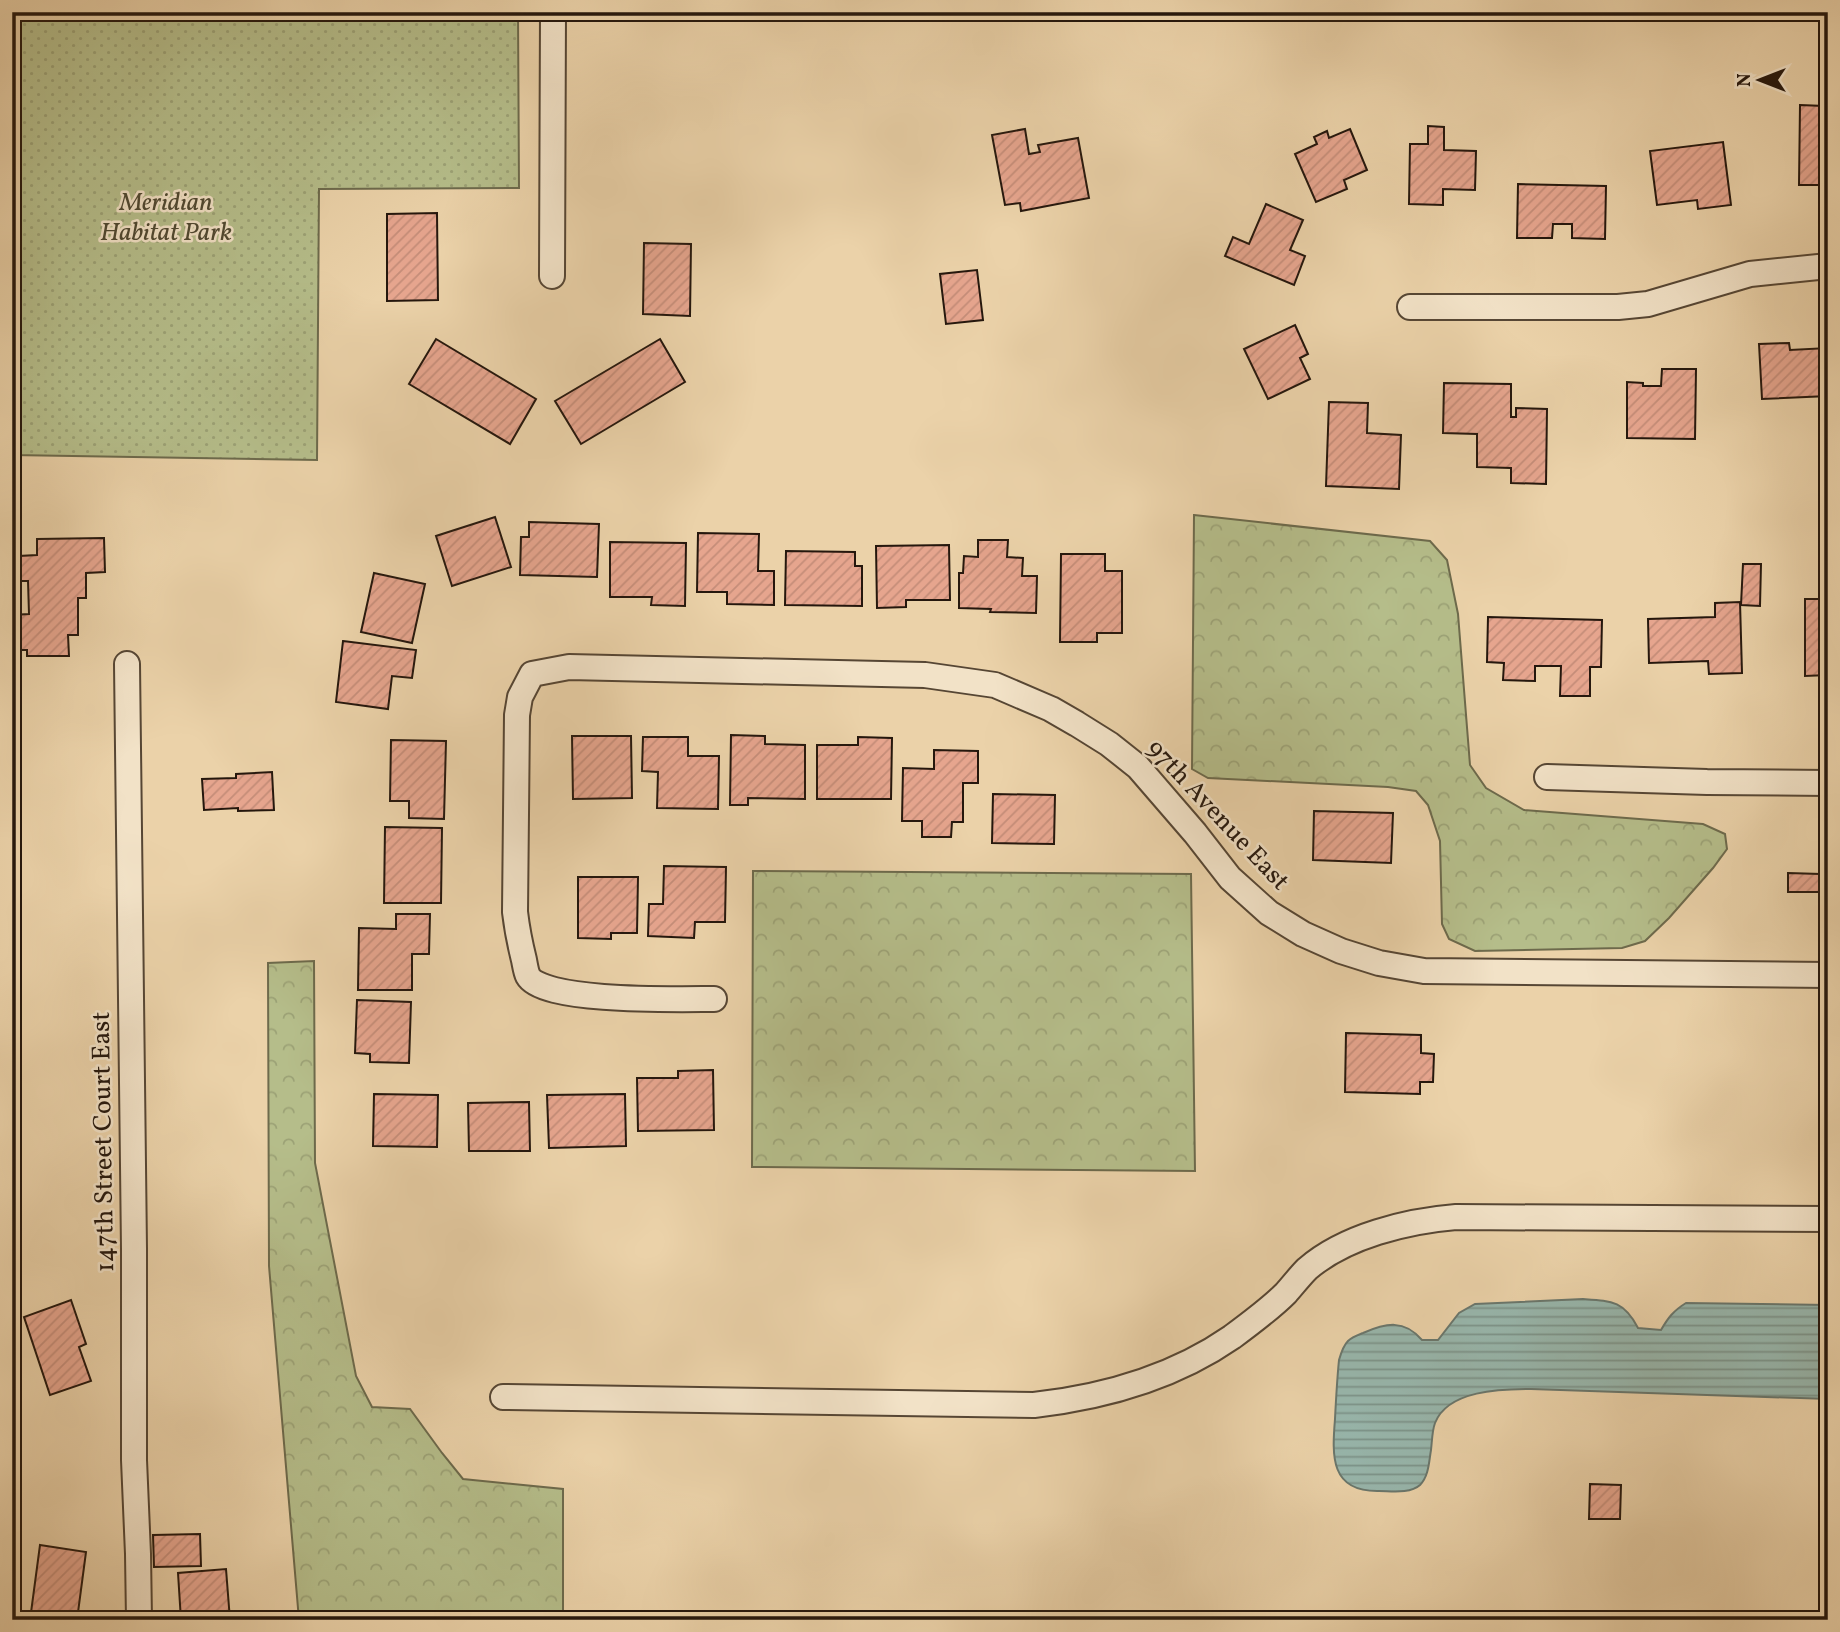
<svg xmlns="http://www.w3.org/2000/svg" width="1840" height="1632" font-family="Vollkorn,serif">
<defs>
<pattern id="forest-crowns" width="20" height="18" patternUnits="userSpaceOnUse" patternTransform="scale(1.75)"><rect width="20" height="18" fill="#b5bd8a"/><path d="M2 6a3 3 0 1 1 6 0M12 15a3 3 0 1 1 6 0" fill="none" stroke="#9ca276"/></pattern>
<pattern id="park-dots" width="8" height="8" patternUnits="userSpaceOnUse" patternTransform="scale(1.75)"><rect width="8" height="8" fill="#b5bd8a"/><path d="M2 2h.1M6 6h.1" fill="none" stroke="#9ca276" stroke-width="1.8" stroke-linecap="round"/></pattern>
<pattern id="water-rules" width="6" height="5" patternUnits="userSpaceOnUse" patternTransform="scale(1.75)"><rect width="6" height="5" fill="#98b7ad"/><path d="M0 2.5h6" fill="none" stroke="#7c948b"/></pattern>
<pattern id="building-hatch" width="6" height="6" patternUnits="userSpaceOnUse" patternTransform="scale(1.75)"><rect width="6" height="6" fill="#e6a58e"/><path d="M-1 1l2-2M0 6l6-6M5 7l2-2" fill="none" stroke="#c58d79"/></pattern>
</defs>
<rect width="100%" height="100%" fill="#ebd2a9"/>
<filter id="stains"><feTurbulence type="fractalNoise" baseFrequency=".00286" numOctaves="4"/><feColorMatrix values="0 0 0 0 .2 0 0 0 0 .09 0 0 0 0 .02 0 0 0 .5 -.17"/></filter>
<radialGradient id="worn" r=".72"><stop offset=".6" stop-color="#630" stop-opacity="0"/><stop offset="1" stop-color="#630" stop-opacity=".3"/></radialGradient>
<!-- forest -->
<g fill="url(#forest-crowns)" stroke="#6d6a4c" stroke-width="2">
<path d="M1194 515 1430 541 1447 560 1458 614 1470 765 1486 788 1524 810 1703 824 1725 834 1727 849 1713 868 1669 918 1645 941 1622 948 1475 951 1449 939 1442 924 1440 841 1428 805 1416 791 1388 787 1208 778 1192 769Z"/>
<path d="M753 871 1191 874 1195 1171 752 1167Z"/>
<path d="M314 961 315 1163 356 1376 372 1407 410 1409 442 1453 463 1479 563 1489V1620H299L269 1266 268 963Z"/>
</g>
<!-- park -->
<path fill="url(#park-dots)" stroke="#6d6a4c" stroke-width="2" d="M12 12H518L519 188 319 189 317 460 12 455Z"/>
<!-- water -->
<path fill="url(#water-rules)" stroke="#6a776d" stroke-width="2" d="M1583 1299C1612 1301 1624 1301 1638 1328L1661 1330C1668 1318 1673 1311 1686 1303L1828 1305V1399L1531 1389C1501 1389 1448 1390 1435 1423 1432 1431 1432 1442 1431 1450 1429 1461 1429 1476 1420 1485 1410 1494 1391 1491 1379 1491 1330 1492 1332 1456 1335 1419 1336 1399 1337 1380 1339 1360 1341 1353 1343 1346 1348 1341 1352 1337 1358 1335 1363 1333 1386 1323 1404 1319 1422 1340H1438L1459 1313 1475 1304Z"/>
<!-- building -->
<g fill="url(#building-hatch)" stroke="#25170d" stroke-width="2">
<path d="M1428 12H1484L1483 17 1427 16Z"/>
<path d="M1800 105 1824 106V128H1828V185H1799Z"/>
<path d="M1428 126 1444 127V150L1476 151 1475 190 1443 189V205L1409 204 1410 144H1428Z"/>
<path d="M1025 129 1029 154 1040 152 1038 145 1078 138 1089 198 1021 211 1020 203 1005 205 992 135Z"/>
<path d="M1350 129 1367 170 1344 180 1347 189 1316 202 1295 154 1317 144 1314 137 1327 131 1329 138Z"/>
<path d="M1723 142 1731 205 1698 209 1697 200 1657 205 1650 151Z"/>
<path d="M1518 184 1606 186 1605 239 1572 238V224H1553L1552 238H1517Z"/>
<path d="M1266 204 1303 220 1290 250 1305 256 1294 285 1225 256 1233 237 1249 244Z"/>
<path d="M437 213 438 300 387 301V214Z"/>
<path d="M644 243 691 244 690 316 643 314Z"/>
<path d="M977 270 983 320 946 324 940 274Z"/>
<path d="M1295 325 1308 354 1300 358 1310 379 1268 399 1244 349Z"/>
<path d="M436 339 536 399 510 444 409 384Z"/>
<path d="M660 339 685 382 581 444 555 401Z"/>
<path d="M1789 343 1790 350 1828 348V396L1762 399 1759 344Z"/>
<path d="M1662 369H1696L1695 439 1627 438V382L1643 383V386H1661Z"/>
<path d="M1444 383 1511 384V417H1516V408L1547 409 1546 484 1511 483V468L1477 467V434L1443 433Z"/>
<path d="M1329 402 1368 403 1367 433 1401 435 1399 489 1326 486Z"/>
<path d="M495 517 511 567 452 586 436 536Z"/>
<path d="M529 522 599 524 597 577 520 575 521 537H529Z"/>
<path d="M698 533 759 534 758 571H774V605L727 604V592H697Z"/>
<path d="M104 538 105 572 86 573V598H78V635H68L69 656H27V650H12V615L29 614 28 581H20L19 556 37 555V539Z"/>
<path d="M978 540H1008L1007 557 1023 558 1022 576H1037L1036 613 990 612 991 609 959 608V573H963L964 556 978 557Z"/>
<path d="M610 542 686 543 685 606 651 605 652 597H610Z"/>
<path d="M949 545 950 600H906V607L877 608 876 546Z"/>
<path d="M786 551 855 552V566H862V606L785 605Z"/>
<path d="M1061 554H1105V571H1122V633H1097V642H1060Z"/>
<path d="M1743 564H1761L1760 606 1741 605Z"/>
<path d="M374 573 425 584 412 643 361 632Z"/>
<path d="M1805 599H1828V675L1805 676Z"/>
<path d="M1740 602 1742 673 1709 674 1708 661 1649 663 1648 619 1715 617V603Z"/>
<path d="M1488 617 1602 620 1601 667H1590V696H1560L1561 666H1535V681L1503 680 1504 663 1487 662Z"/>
<path d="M343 641 416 650 412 678 392 676 388 709 336 702Z"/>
<path d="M731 735 765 736V744L805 745V799L748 798V805H730Z"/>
<path d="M572 736H631L632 798 573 799Z"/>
<path d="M643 737H688V756H719L718 809 657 808 658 772 642 771Z"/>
<path d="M858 737 892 738 891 799H817V745H858Z"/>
<path d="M391 740 446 741 444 819 409 818V801H390Z"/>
<path d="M934 750 978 751V783H963V822H952L951 837H922V821H902L903 768 934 769Z"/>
<path d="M272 772 274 810 238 811V808L204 810 202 779 236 778V774Z"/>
<path d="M993 794 1055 795 1054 844 992 843Z"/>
<path d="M1314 811 1393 813 1391 863 1313 860Z"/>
<path d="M385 827 442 828 441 903H384Z"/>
<path d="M664 866 726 867 725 922H695L694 938 648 936 649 904H663Z"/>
<path d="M1788 873 1820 874V892H1788Z"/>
<path d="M578 877H638L637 933H611V939L578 938Z"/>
<path d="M396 914H430L429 954H412V990H358L359 928 396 929Z"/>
<path d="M357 1000 411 1002 409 1063 370 1062V1054L355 1053Z"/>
<path d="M1346 1033 1421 1035V1053L1434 1054 1433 1082H1420V1094L1345 1092Z"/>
<path d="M713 1070 714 1130 638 1131 637 1078H678V1071Z"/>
<path d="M374 1094 438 1095 437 1147 373 1146Z"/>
<path d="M625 1094 626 1146 549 1148 547 1095Z"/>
<path d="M529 1102 530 1151H469L468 1103Z"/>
<path d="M12 1239H16L17 1288H12Z"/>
<path d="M71 1300 86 1344 79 1347 91 1381 50 1395 24 1317Z"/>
<path d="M1590 1484 1621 1485 1620 1519H1589Z"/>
<path d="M200 1534 201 1566 154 1567 153 1535Z"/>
<path d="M40 1545 86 1552 77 1620H30Z"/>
<path d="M226 1569 230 1620H181L178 1573Z"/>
</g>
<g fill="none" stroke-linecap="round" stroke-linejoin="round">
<!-- minor casing -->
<g stroke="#564634" stroke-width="28">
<g id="minor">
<path d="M552 276 553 12"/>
<path d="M1410 307H1618L1648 304 1750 274 1828 266"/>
<path d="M127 664 134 1249V1460L138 1554 139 1620"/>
<path d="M1547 777 1707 782 1828 783"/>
<path d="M714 999C682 999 543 1003 528 976 526 972 525 965 524 960 520 944 517 929 515 912L517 715 520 697 532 674 569 667 925 675 995 685 1051 709 1077 724 1109 744 1138 767 1195 833 1230 878 1269 913 1303 934 1341 951 1379 963 1424 971 1828 975"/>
<path d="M503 1397 1034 1405C1105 1397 1173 1378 1232 1337 1251 1323 1270 1309 1286 1293 1293 1285 1300 1276 1307 1269 1345 1236 1407 1221 1456 1217L1828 1219"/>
</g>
</g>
<!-- minor -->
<use href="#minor" stroke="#f2e2c7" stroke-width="24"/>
</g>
<g text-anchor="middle" stroke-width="5" stroke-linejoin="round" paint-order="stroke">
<!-- park labels -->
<g font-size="26" font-style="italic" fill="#504932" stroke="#f2e2c7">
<text x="166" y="210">Meridian<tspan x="166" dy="30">Habitat Park</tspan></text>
</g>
<!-- street labels -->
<g font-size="26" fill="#25170d" stroke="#f2e2c7">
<text transform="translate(1219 814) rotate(47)" y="9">97th Avenue East</text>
<text transform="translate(102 1142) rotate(-91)" y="9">147th Street Court East</text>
</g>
</g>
<!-- margin -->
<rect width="1840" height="1632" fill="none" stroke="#ebd2a9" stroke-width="42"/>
<rect x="14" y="14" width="1812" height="1604" fill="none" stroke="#25170d" stroke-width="3.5"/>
<rect x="21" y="21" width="1798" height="1590" fill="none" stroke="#25170d" stroke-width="2"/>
<!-- north arrow -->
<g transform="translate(1760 80) rotate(270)" stroke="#f2e2c7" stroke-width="5" paint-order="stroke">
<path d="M0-5L12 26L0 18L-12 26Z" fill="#25170d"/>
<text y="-10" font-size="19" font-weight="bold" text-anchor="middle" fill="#25170d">N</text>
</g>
<rect width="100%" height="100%" filter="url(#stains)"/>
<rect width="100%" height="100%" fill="url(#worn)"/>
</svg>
